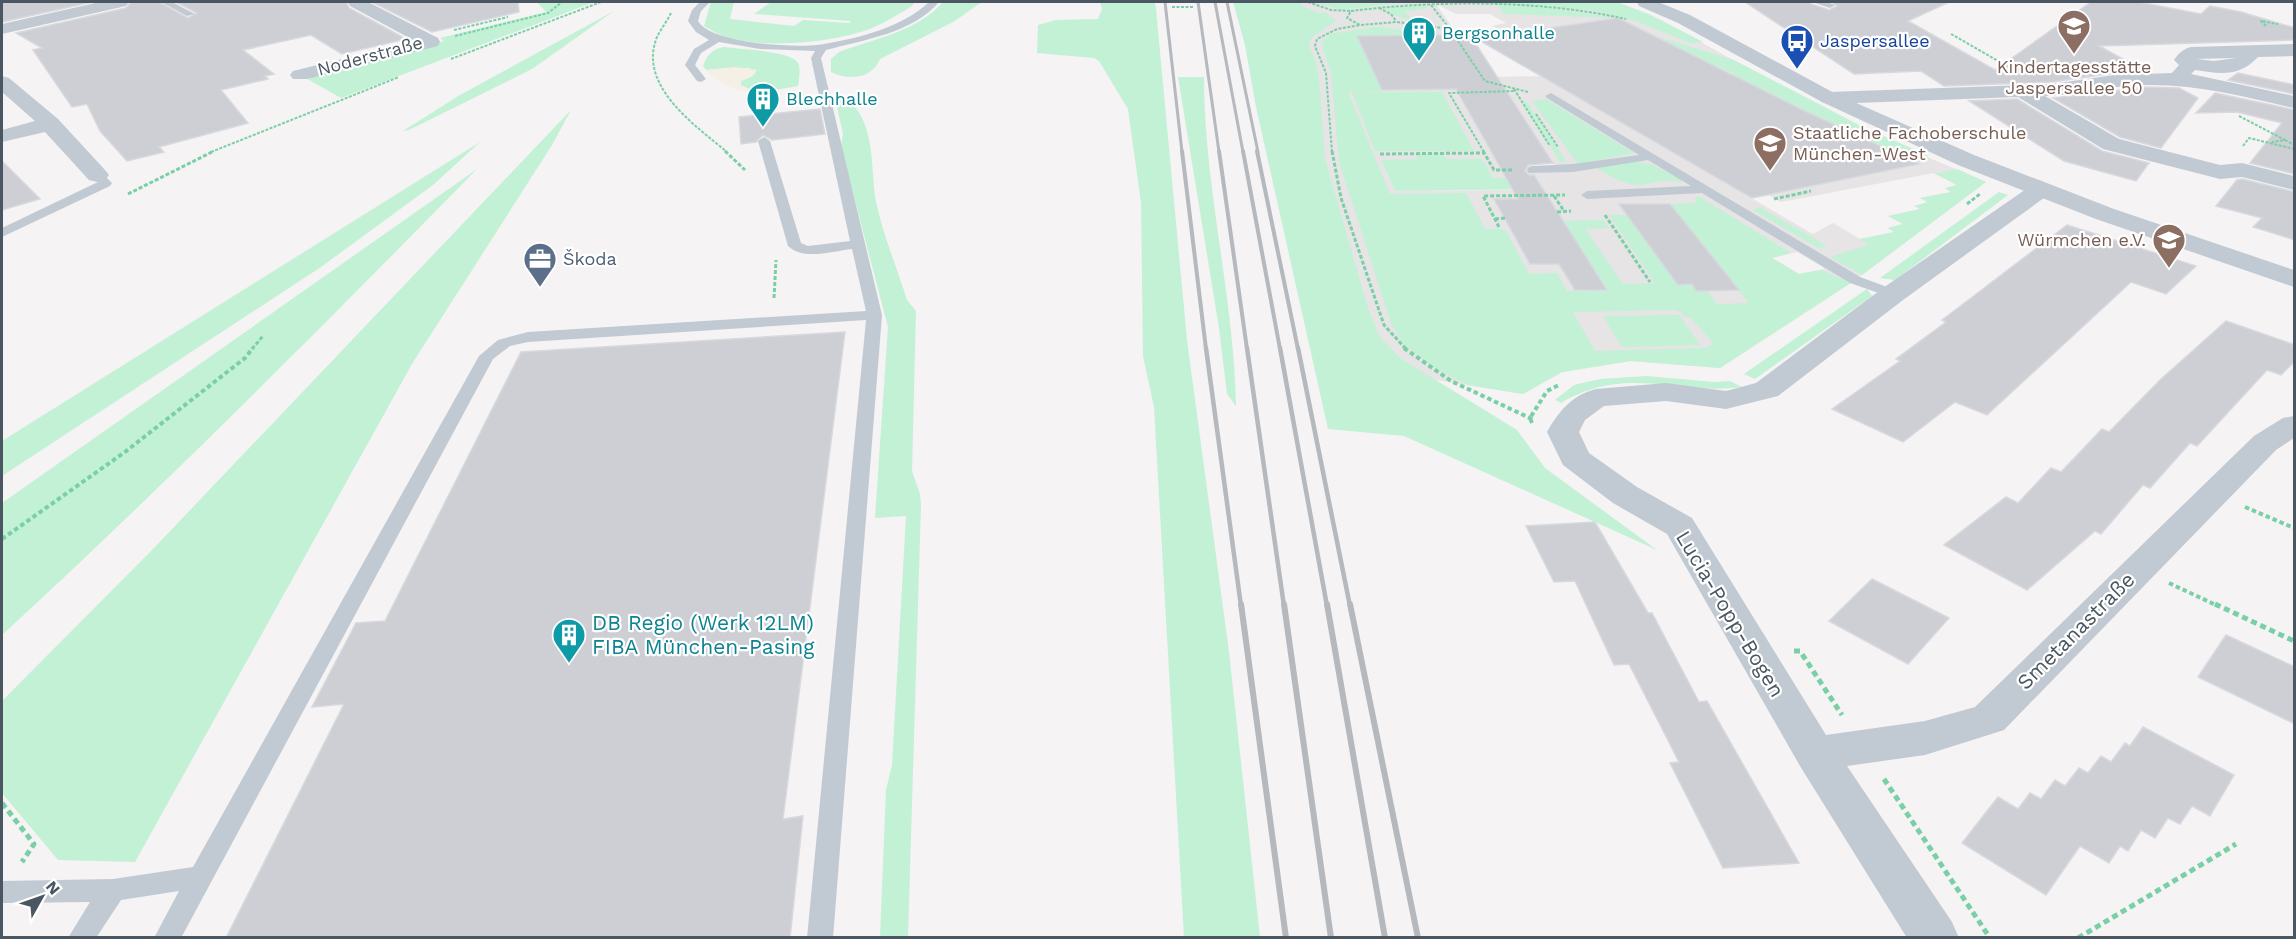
<svg xmlns="http://www.w3.org/2000/svg" width="2296" height="939" font-family="'Work Sans',sans-serif">
<rect width="100%" height="100%" fill="#f5f3f3"/>
<!-- education -->
<path fill="#e6e4e5" fill-rule="evenodd" d="M1240 2H1565L1622 12 1699 41 1781 87 1894 143 1986 182 1855 280 1720 368 1631 361 1562 372 1523 394 1349 366ZM1436 4 1456 14H1490L1506 23 1492 26 1507 34 1618 18 1660 38 1551 55 1576 69 1686 51 1733 74 1621 93 1650 109 1764 90 1817 115 1736 156 1854 133 1918 164 1768 195 1781 202 1934 173 1957 185 1945 188 1951 192 1920 198 1928 203 1914 206 1920 209 1888 216 1903 224 1888 228 1894 232 1860 239 1833 223 1813 234 1556 85 1548 76 1487 77ZM1452 35 1485 89 1382 90 1357 36ZM1484 99H1512L1555 166H1525ZM1481 159 1493 178 1512 190 1395 191 1381 160ZM1495 200 1607 290H1575L1559 264H1530ZM1797 252 1824 268V269L1799 274 1772 258Z"/>
<!-- green -->
<g fill="#c3f1d5" fill-rule="evenodd">
<path d="M537 2H594L341 98 304 77 444 41 440 38 546 12Z"/>
<path d="M711 2H734L730 19 794 26 803 20 849 23 851 21 754 14 771 2H915L912 6C899 14 886 22 872 28 833 43 765 49 725 37 718 34 711 30 704 26Z"/>
<path d="M943 2H982L953 22 880 59C872 79 848 81 831 72V59L839 52C874 39 918 31 943 2Z"/>
<path d="M1100 2H1155L1156 9 1187 340 1229 652 1260 937H1184L1154 407 1143 356 1141 203 1128 109 1099 61 1094 58 1037 53 1038 25 1056 20 1098 19 1102 9Z"/>
<path d="M1233 2H1301L1304 3 1300 5 1320 13 1325 12 1336 21 1311 38 1309 46 1316 62 1319 77 1325 159 1368 308 1379 336 1400 358 1517 430 1545 468 1657 550 1404 436 1328 429 1256 107 1245 45Z"/>
<path d="M1312 2H1452H1407L1343 10Z"/>
<path d="M1455 2H1617L1651 15 1703 42 1690 43 1636 21 1591 10Z"/>
<path d="M1425 5 1427 8 1404 12 1411 18 1431 22 1428 25 1394 15 1385 8Z"/>
<path d="M1499 5 1547 8 1618 18 1503 14Z"/>
<path d="M614 11 532 69 409 130 403 131 460 95Z"/>
<path d="M1376 27 1426 32 1428 35 1357 36 1383 91 1348 92 1390 194 1466 193 1485 229H1505L1529 274 1557 273 1567 291 1606 290 1563 221 1603 220 1609 228 1585 229 1623 284 1655 283 1609 215H1627L1678 285 1692 284 1697 291H1707L1717 304 1749 303 1670 204 1696 203 1695 198 1698 196 1791 253 1772 258 1799 274 1821 270 1851 283 1720 368 1631 361 1562 372 1523 394 1468 385 1435 368 1403 344 1391 323 1339 162 1331 73 1321 43 1330 34ZM1674 310 1681 312 1684 317H1690L1714 344 1705 348 1595 351 1573 312Z"/>
<path d="M1661 38 1734 60 1861 126 1927 155 1929 159 1916 163 1855 133 1851 134 1764 90H1760L1729 76 1734 74 1656 39Z"/>
<path d="M724 47C738 49 792 51 798 63 801 69 799 79 798 86L757 93 741 85V81L753 76 750 68 706 70 703 66C707 55 712 49 724 47Z"/>
<path d="M1178 77H1204C1204 188 1234 296 1236 406L1227 394 1219 328Z"/>
<path d="M1352 92H1442L1474 151H1375Z"/>
<path d="M835 98C843 99 854 105 858 111 875 137 871 173 876 202 883 235 897 268 907 300L916 311 912 471 920 494 921 505 908 937H880L886 790 892 765 906 516 875 518 888 327 841 147 843 134Z"/>
<path d="M1546 99 1634 153 1578 164 1532 101Z"/>
<path d="M1522 102H1527L1566 161 1561 163Z"/>
<path d="M571 110 552 145 412 364 135 862 58 860 2 793V701L154 548Z"/>
<path d="M480 142 433 185 321 267 2 476V441Z"/>
<path d="M1441 153 1447 159H1482L1493 178H1534L1542 189 1395 191 1381 160 1417 159 1418 154Z"/>
<path d="M1631 161 1653 165 1681 179 1682 183C1668 177 1655 184 1640 185 1622 185 1611 176 1596 168Z"/>
<path d="M477 169C322 327 165 485 2 635V503Z"/>
<path d="M1957 169 1986 182 1862 275 1830 257 1868 245 1860 239 1894 232 1888 228 1903 224 1888 216 1920 209 1914 206 1928 202 1920 198 1951 192 1945 188 1957 185 1935 174Z"/>
<path d="M1999 192 2008 195 1895 280 1880 278Z"/>
<path d="M1760 207 1827 246 1818 248 1753 210Z"/>
<path d="M1867 289 1872 296 1755 379 1744 374Z"/>
<path d="M1679 315 1700 345 1622 347 1603 316Z"/>
<path d="M1647 376 1714 382 1730 381 1742 387C1674 396 1628 364 1561 403L1555 400 1574 385 1600 379Z"/>
</g>
<!-- sand -->
<path fill="#f5f0e5" d="M734 67 757 70 753 76 741 81V85L757 93C741 92 716 84 706 70Z"/>
<!-- building -->
<g fill="#cdcfd5" stroke="#d7d9de" stroke-width="1.5">
<path d="M2 2H92L2 22Z"/>
<path d="M131 2H159L188 18 197 13 176 2H346L349 8 406 39 342 54 311 35 243 50 274 74 265 76 268 79 221 90 248 123 159 147 164 152 127 161 100 131 87 104 72 107 33 50 42 48 16 33 126 8Z"/>
<path d="M372 2H518L519 12 432 32Z"/>
<path d="M1745 2H1810L1811 4 1829 10 1837 6 1832 2H1949L1908 21 1995 70 2091 2H2138L2201 14 2210 6 2241 12 2295 28V40L2099 46 2147 72 2114 73 2052 82 1944 86 1921 71 1854 74Z"/>
<path d="M1618 18 1805 111 1919 164 1752 198 1470 35H1502Z"/>
<path d="M1470 35 1553 163 1528 165 1525 171 1529 175H1534L1607 290H1575L1559 264H1530L1494 199H1518L1456 89 1382 90 1357 36Z"/>
<path d="M2238 73 2295 85V94L2228 80Z"/>
<path d="M2147 87 2179 88 2198 98 2161 148 2120 137 2053 98Z"/>
<path d="M2215 93 2295 110V174L2250 163 2282 123 2237 112 2196 113Z"/>
<path d="M2017 99 2102 151 2149 163 2136 181 2064 161 1969 101Z"/>
<path d="M820 109 825 134 772 140 763 135 756 142 741 144 739 117Z"/>
<path d="M2 161 40 199 2 210Z"/>
<path d="M2242 179 2295 192V240L2253 227 2262 218 2216 206 2237 180Z"/>
<path d="M1619 204H1670L1739 290 1696 291 1692 284 1678 285Z"/>
<path d="M2067 225 2196 266 2166 294 2131 282 1987 415 1955 402 1903 442 1832 409 1900 361 1896 359 1946 322 1942 320Z"/>
<path d="M2226 321 2295 345V361L2281 375 2267 370 2197 446 2190 443 2150 488 2143 485 2101 534 2095 531 2027 590 1944 545 2006 497 2018 503 2051 468 2061 472 2102 429 2109 432 2160 380Z"/>
<path d="M845 332 783 819 803 816 790 938H226L344 704 312 707 356 623 385 621 521 352Z"/>
<path d="M1595 522 1648 613H1652L1699 702 1707 701 1799 863 1723 868 1670 763 1679 762 1629 664 1614 665 1575 581 1554 582 1526 526Z"/>
<path d="M1872 579 1949 618 1908 664 1829 621Z"/>
<path d="M2226 635 2295 667V724L2198 677Z"/>
<path d="M2143 727 2234 775 2210 816 2192 806 2180 824 2168 818 2155 838 2141 830 2128 851 2120 846 2109 863 2080 846 2046 895 1962 843 1998 797 2018 809 2030 793 2041 799 2055 780 2065 786 2079 768 2088 773 2101 756 2111 762 2125 743 2130 746Z"/>
</g>
<g fill="none" stroke-linecap="round" stroke-linejoin="round">
<!-- path-far3 -->
<g stroke="#7ad0a6" stroke-width="2" stroke-dasharray="3 1.5" stroke-linecap="butt">
<path d="M1308 2 1331 10 1351 11"/>
<path d="M1431 5 1450 29"/>
<path d="M1172 7H1194"/>
<path d="M1379 8 1391 14 1396 21"/>
<path d="M671 13C667 21 661 29 657 37 637 86 696 126 727 152"/>
<path d="M2266 26 2261 21 2278 24"/>
<path d="M454 30 508 17"/>
<path d="M1951 34 2007 66"/>
<path d="M455 36 548 13 562 2"/>
<path d="M451 59 601 2"/>
<path d="M1514 89 1550 146"/>
<path d="M1528 92 1485 81 1450 29 1397 22 1360 25 1347 18 1351 11C1439 0 1540 0 1626 19"/>
<path d="M1536 114 1558 147"/>
<path d="M2239 116 2285 140 2272 142"/>
<path d="M2285 140 2294 145"/>
<path d="M2243 146 2249 138 2294 149"/>
<path d="M211 152 399 77"/>
<path d="M1332 152 1326 73 1315 46 1317 39 1337 29 1360 25"/>
<path d="M1484 152 1449 93 1515 91"/>
</g>
<!-- path-far2 -->
<g stroke="#7ad0a6" stroke-width="3" stroke-dasharray="4 2" stroke-linecap="butt">
<path d="M725 151 745 170"/>
<path d="M1332 151 1341 198 1384 325 1406 349"/>
<path d="M1483 151 1494 170H1512"/>
<path d="M1380 154 1483 153"/>
<path d="M128 194 214 151"/>
<path d="M1554 196 1564 211"/>
<path d="M1774 199 1811 191"/>
<path d="M1967 204 1980 194"/>
<path d="M1557 212 1571 211"/>
<path d="M1605 215 1650 282"/>
<path d="M1495 219 1505 218"/>
<path d="M1499 227 1483 196 1565 195"/>
<path d="M774 298 776 260"/>
<path d="M252 349 263 336"/>
</g>
<!-- path-far1 -->
<g stroke="#7ad0a6" stroke-width="4" stroke-dasharray="4.5 3" stroke-linecap="butt">
<path d="M1404 348 1451 381 1532 419"/>
<path d="M1532 423 1530 418 1547 391 1559 385"/>
<path d="M2245 507 2294 528"/>
<path d="M2 539 125 452 245 358 253 348"/>
<path d="M2169 583 2218 606"/>
</g>
<!-- path -->
<g stroke="#7ad0a6" stroke-width="5" stroke-dasharray="6 4" stroke-linecap="butt">
<path d="M2215 604 2294 641"/>
<path d="M1794 651H1800L1842 715"/>
<path d="M1884 779 1990 938"/>
<path d="M2 803 34 844 22 862"/>
<path d="M2078 938 2236 844"/>
</g>
<!-- service -->
<g fill="#c1cad2" fill-rule="evenodd">
<path d="M161 2H172L195 14 187 16Z"/>
<path d="M700 2H710L701 11 698 21C711 44 800 49 824 44 859 38 903 27 929 2H939C913 33 863 40 826 50L821 58 882 315 833 938H807L866 320 528 342 510 346 493 359 181 938H154L179 891 121 900 96 938H68L90 902 2 903V881L113 879 193 867 479 356 498 340 528 332 866 311 852 249C833 251 803 261 788 246L758 141 764 137 770 141 801 243 808 246 850 241 811 58 815 51 760 49 719 42 701 53 695 65 706 79 701 82 697 81 685 65 694 49 709 40 696 32 688 21 692 10Z"/>
<path d="M1812 2H1827L1835 5 1830 8Z"/>
<path d="M1551 93 1860 277 1898 291 1900 294 1893 298 1850 283 1702 193 1587 199 1581 195 1587 191 1691 186 1648 160 1573 172 1529 173 1527 170 1529 167 1533 166 1573 164 1639 155 1547 98 1545 96Z"/>
<path d="M97 171 101 172 112 183 110 186 2 237V228L98 182 91 175Z"/>
</g>
<!-- minor -->
<g fill="#c1cad2" fill-rule="evenodd">
<path d="M100 2H129L126 6 2 34V24Z"/>
<path d="M348 2H368L438 38 440 42 438 46 307 79H293L290 75 293 71 415 41 350 6Z"/>
<path d="M2294 44V56L2258 57C2239 77 2221 74 2195 70L2191 74 2294 96V108C2245 97 2198 84 2147 85 2113 85 2079 95 2045 96L2119 139 2220 165 2242 163 2294 176V190L2242 177 2220 179 2103 149 2018 97 1829 104 1822 102 1819 98 1822 94 1829 92 2052 84 2114 75 2172 73 2179 65 2174 60C2179 53 2183 49 2191 47ZM2236 58 2214 61 2196 59Z"/>
<path d="M2 76 9 78 58 119 105 170 109 175 105 180 97 182 89 180 45 132 2 142V130L35 121 2 92Z"/>
<path d="M2040 183 2048 185 2052 190 2048 195 1903 300 1778 396 1726 409 1666 401 1604 406 1585 420 1579 432 1589 453 1637 487 1692 518 1826 735 1925 721 1975 707 2254 436 2283 418 2294 416V438L2276 450 2004 730 1925 755 1847 766 1952 922 1959 938H1907L1800 766 1667 534 1613 503 1563 465 1547 432C1559 411 1572 395 1596 389L1666 383 1726 391 1756 383 1883 288 2032 185Z"/>
</g>
<!-- tertiary -->
<path fill="#c1cad2" fill-rule="evenodd" d="M1637 2H1658L1690 15 1836 94 1974 155 2114 209 2294 270V287L2096 219 1958 165 1822 102 1678 23 1639 6Z"/>
<!-- rail-far3 -->
<g stroke="#b5b8bd" stroke-width="3">
<path d="M1165 2 1182 152"/>
<path d="M1198 2 1219 152"/>
<path d="M1215 2 1243 152"/>
<path d="M1227 2 1258 152"/>
</g>
<!-- rail-far2 -->
<g stroke="#b5b8bd" stroke-width="4">
<path d="M1182 151 1206 349"/>
<path d="M1219 151 1247 349"/>
<path d="M1243 151 1280 349"/>
<path d="M1257 151 1298 349"/>
</g>
<!-- rail-far1 -->
<g stroke="#b5b8bd" stroke-width="4.5">
<path d="M1206 348 1241 606"/>
<path d="M1247 348 1284 606"/>
<path d="M1280 348 1327 606"/>
<path d="M1298 348 1350 606"/>
</g>
<!-- rail -->
<g stroke="#b5b8bd" stroke-width="6">
<path d="M1241 604 1286 938"/>
<path d="M1284 604 1331 938"/>
<path d="M1327 604 1385 938"/>
<path d="M1350 604 1418 938"/>
</g>
</g>
<!-- icons -->
<defs>
<g id="school-pin" transform="scale(1.725)"><path d="M0 17L-7.5 6A9.5 9.5 0 1 1 7.5 6Z" fill="#8d6e63" stroke="#fff"/><path d="M0-5L7-2L0 1L-7-2ZM-4 1L0 2.5L4 1V4Q0 6-4 4Z" fill="#fff"/></g>
<g id="building-pin" transform="scale(1.725)"><path d="M0 17L-7.5 6A9.5 9.5 0 1 1 7.5 6Z" fill="#0f9aa8" stroke="#fff"/><path d="M-4-6H4V6H1V3H-1V6H-4ZM-2.5-4.3h1.7v1.8h-1.7ZM.8-4.3h1.7v1.8H.8ZM-2.5-1h1.7V.8h-1.7ZM.8-1h1.7V.8H.8Z" fill="#fff"/></g>
<g id="bus-pin" transform="scale(1.725)"><path d="M0 17L-7.5 6A9.5 9.5 0 1 1 7.5 6Z" fill="#1a4fb4" stroke="#fff"/><path d="M-5-6H5V4H4V6H2V4H-2V6H-4V4H-5ZM-3.5-4V0h7V-4ZM-3.5 1.2v1.5H-2V1.2ZM2 1.2v1.5H3.5V1.2Z" fill="#fff"/></g>
<g id="office-pin" transform="scale(1.725)"><path d="M0 17L-7.5 6A9.5 9.5 0 1 1 7.5 6Z" fill="#5c6f8a" stroke="#fff"/><path d="M-6-3h4V-5.5h4V-3h4V5H-6ZM-1-4.5V-3h2v-1.5ZM-6 0V1H6V0Z" fill="#fff"/></g>
</defs>
<g fill-rule="evenodd">
<use href="#school-pin" x="2074" y="26"/>
<use href="#building-pin" x="1419" y="33"/>
<use href="#bus-pin" x="1797" y="41"/>
<use href="#building-pin" x="763" y="99"/>
<use href="#school-pin" x="1770" y="143"/>
<use href="#school-pin" x="2169" y="240"/>
<use href="#office-pin" x="540" y="259"/>
<use href="#building-pin" x="569" y="635"/>
</g>
<g text-anchor="middle" stroke-width="4.5" stroke-linejoin="round" paint-order="stroke">
<!-- far-culture labels -->
<g font-size="18" fill="#0d838f" stroke="#fff" text-anchor="start">
<text x="1442" y="39">Bergsonhalle</text>
<text x="786" y="105">Blechhalle</text>
</g>
<!-- far-transit labels -->
<g font-size="18" fill="#164399" stroke="#fff" text-anchor="start">
<text x="1820" y="47">Jaspersallee</text>
</g>
<!-- far-street labels -->
<g font-size="18" fill="#4a5661" stroke="#fff">
<text transform="translate(370 56) rotate(-15)" y="6">Noderstraße</text>
</g>
<!-- far-education labels -->
<g font-size="18" fill="#785e54" stroke="#fff">
<text x="2074" y="73">Kindertagesstätte<tspan x="2074" dy="21">Jaspersallee 50</tspan></text>
<text x="1793" y="139" text-anchor="start">Staatliche Fachoberschule<tspan x="1793" dy="21">München-West</tspan></text>
<text x="2146" y="246" text-anchor="end">Würmchen e.V.</text>
</g>
<!-- far-service labels -->
<g font-size="18" fill="#4e5e75" stroke="#fff" text-anchor="start">
<text x="563" y="265">Škoda</text>
</g>
<!-- street labels -->
<g font-size="21" fill="#4a5661" stroke="#fff">
<text transform="translate(1730 614) rotate(59)" y="7">Lucia-Popp-Bogen</text>
<text transform="translate(2076 631) rotate(-45)" y="7">Smetanastraße</text>
</g>
<!-- culture labels -->
<g font-size="21" fill="#0d838f" stroke="#fff" text-anchor="start">
<text x="592" y="630">DB Regio (Werk 12LM)<tspan x="592" dy="24">FIBA München-Pasing</tspan></text>
</g>
</g>
<!-- border -->
<rect width="2296" height="939" fill="none" stroke="#4a5661" stroke-width="6"/>
<!-- north arrow -->
<g transform="translate(42 897) rotate(50)" stroke="#ffffff" stroke-width="4.5" paint-order="stroke">
<path d="M0-4.5L10 22L0 15L-10 22Z" fill="#4a5661"/>
<text y="-9" font-size="16" font-weight="bold" text-anchor="middle" fill="#4a5661">N</text>
</g>
</svg>
